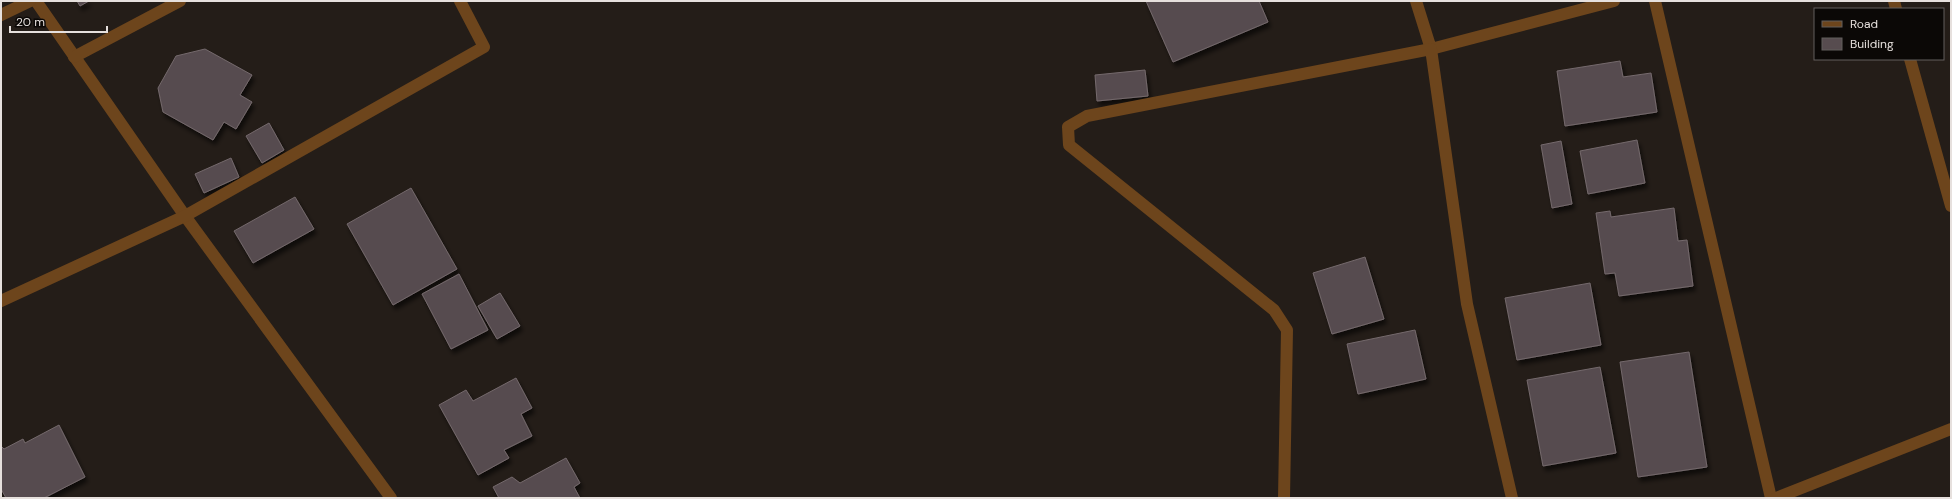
<svg xmlns="http://www.w3.org/2000/svg" width="1952" height="499" font-family="'DM Sans',sans-serif">
<defs>
<filter id="shadow"><feDropShadow dx="2.5" dy="4.5" stdDeviation="2" flood-color="#0009"/></filter>
</defs>
<rect width="100%" height="100%" fill="#241d18"/>
<!-- building -->
<g fill="#574c4f" stroke="#74696c" filter="url(#shadow)">
<path d="M77 1H89L80 6Z"/>
<path d="M1146 1H1259L1268 22 1173 62Z"/>
<path d="M205 49 252 75 240 95 252 102 236 129 224 122 213 140 163 112 158 88 176 56Z"/>
<path d="M1620 61 1623 77 1651 73 1657 112 1565 126 1557 71Z"/>
<path d="M1145 70 1148 96 1097 101 1095 75Z"/>
<path d="M269 123 284 150 262 163 246 136Z"/>
<path d="M1637 140 1645 183 1588 194 1580 151Z"/>
<path d="M1561 141 1572 204 1552 208 1541 145Z"/>
<path d="M231 158 239 177 204 193 195 174Z"/>
<path d="M411 188 457 269 393 305 347 224Z"/>
<path d="M295 197 314 229 253 263 234 231Z"/>
<path d="M1674 208 1678 241 1687 240 1693 286 1619 296 1615 273 1605 274 1596 213 1610 211 1611 217Z"/>
<path d="M1365 257 1384 319 1332 334 1313 273Z"/>
<path d="M459 274 488 330 451 349 422 294Z"/>
<path d="M1590 283 1601 345 1517 360 1505 298Z"/>
<path d="M500 293 520 326 497 339 478 306Z"/>
<path d="M1415 330 1426 379 1358 394 1347 344Z"/>
<path d="M1689 352 1707 467 1638 477 1620 362Z"/>
<path d="M1600 367 1616 453 1543 466 1527 380Z"/>
<path d="M516 378 532 408 521 414 532 436 504 450 509 458 478 475 439 405 466 390 473 401Z"/>
<path d="M59 425 85 477 44 498H6L1 489V446L4 449 23 439 25 443Z"/>
<path d="M566 458 580 483 574 487 580 498H499L493 487 512 477 520 483Z"/>
</g>
<g fill="none" stroke-linecap="round" stroke-linejoin="round">
<!-- minor -->
<g stroke="#6d451c" stroke-width="12">
<path d="M36 1 185 216 391 498"/>
<path d="M1416 1 1431 49 1614 1"/>
<path d="M1655 1 1771 498"/>
<path d="M1894 1 1896 9"/>
<path d="M1 15 30 1"/>
<path d="M74 57 180 1"/>
<path d="M1910 59 1951 206"/>
<path d="M1 301 185 216 484 47 460 1"/>
<path d="M1284 498 1287 330 1274 310 1069 145 1068 127 1087 116 1431 49 1467 304 1512 498"/>
<path d="M1776 498 1951 429"/>
</g>
</g>
<!-- border -->
<rect width="1952" height="499" fill="none" stroke="#e6e0dd" stroke-width="4"/>
<!-- legend -->
<rect x="1814" y="8" width="130" height="52" fill="#0b0806" stroke="#635e5c"/>
<rect x="1822" y="21" width="20" height="6" fill="#6d451c" stroke="#635e5c"/>
<text x="1850" y="28" font-size="12" fill="#e6e0dd">Road</text>
<rect x="1822" y="38" width="20" height="12" fill="#574c4f" stroke="#635e5c"/>
<text x="1850" y="48" font-size="12" fill="#e6e0dd">Building</text>
<!-- scale -->
<path d="M10 26v6h97v-6" fill="none" stroke="#e6e0dd" stroke-width="2"/>
<text x="16" y="26" font-size="12" fill="#e6e0dd" stroke="#0b0806" stroke-width="3" paint-order="stroke">20 m</text>
</svg>
